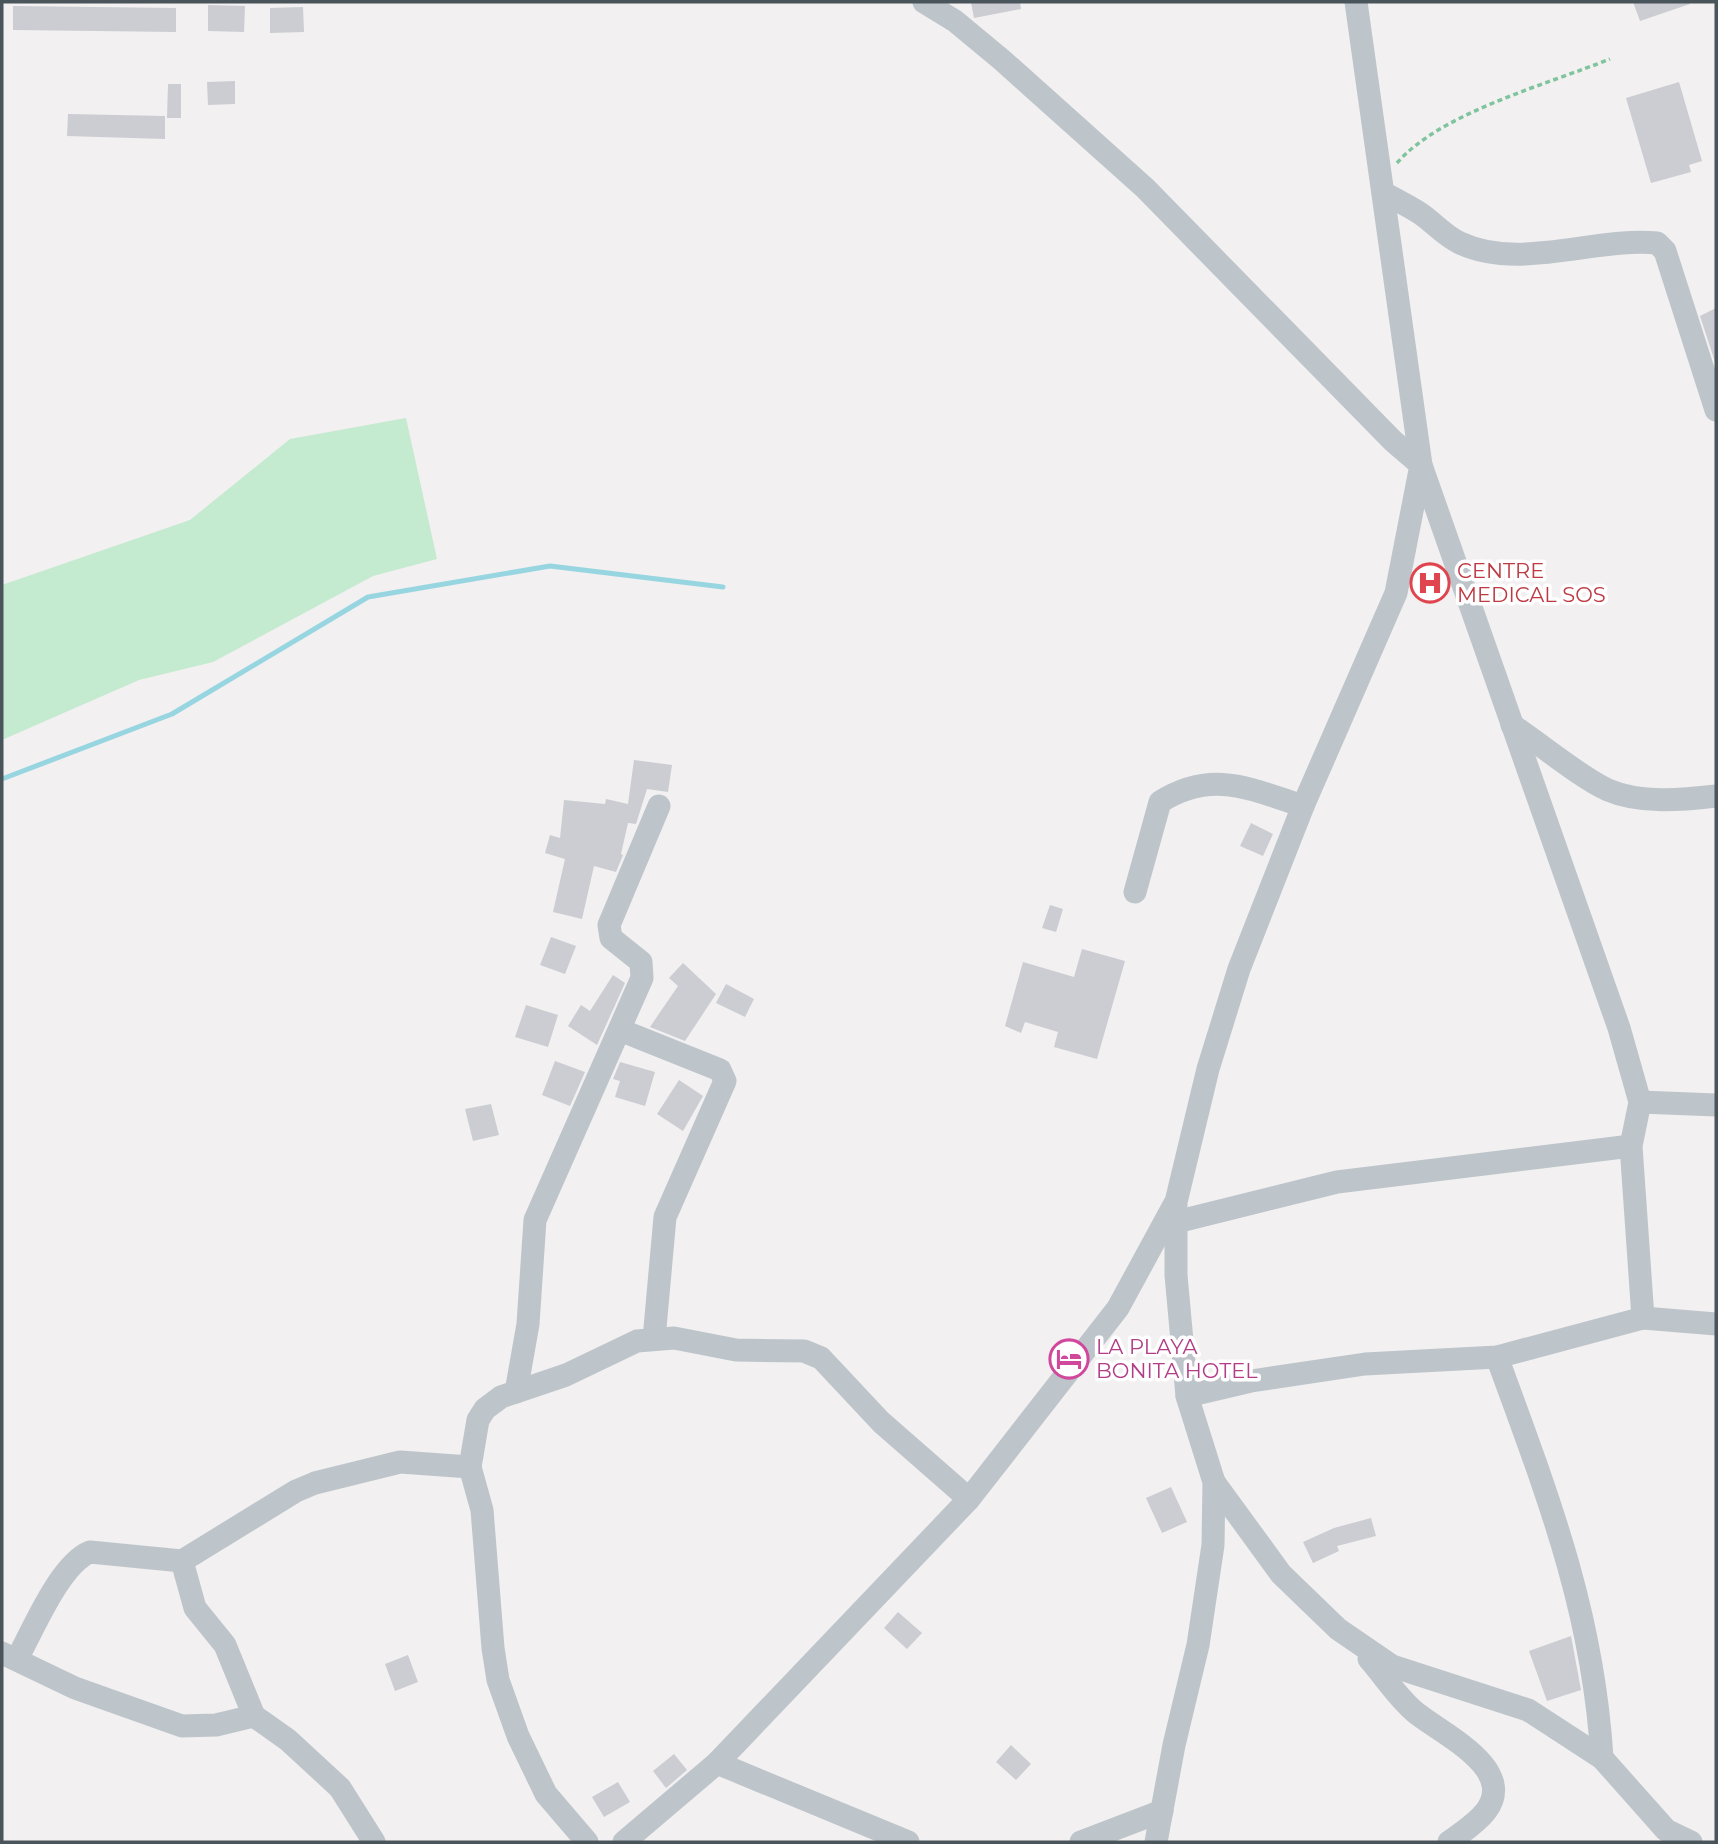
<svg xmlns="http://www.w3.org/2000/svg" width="1718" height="1844" font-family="Montserrat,sans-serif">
<rect width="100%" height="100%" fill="#f2f0f0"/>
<!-- green -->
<path fill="#c4ead0" d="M406 418 437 559 373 576 213 662 139 680 2 740V585L190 520 290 439Z"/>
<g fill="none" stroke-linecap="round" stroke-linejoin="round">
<!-- stream -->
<path stroke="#97d6e1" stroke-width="5" d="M2 779 172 714 368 597 550 566 723 587"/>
</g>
<!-- building -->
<g fill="#cbcdd2">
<path d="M971 2H1020L1021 9 974 18Z"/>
<path d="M1633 2H1690V4L1640 21Z"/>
<path d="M208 5 245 6 244 32 208 31Z"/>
<path d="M13 6 176 8V32L13 30Z"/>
<path d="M303 7 304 32 270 33V8Z"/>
<path d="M235 81V104L208 105 207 82Z"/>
<path d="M1679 82 1702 161 1689 165 1691 172 1651 183 1626 98Z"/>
<path d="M168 84H181V118H167Z"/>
<path d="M68 114 165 116V139L67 136Z"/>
<path d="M1716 308V365L1700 316Z"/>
<path d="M634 760 672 765 668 792 647 789 636 824 628 823 621 854 623 855 616 872 594 866 582 919 553 912 565 859 545 853 550 835 560 838 564 800 605 804 606 799 628 804Z"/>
<path d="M1251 823 1273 834 1263 856 1240 846Z"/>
<path d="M1050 905 1063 909 1056 932 1042 928Z"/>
<path d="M551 937 576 946 565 974 540 965Z"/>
<path d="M1082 949 1125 961 1097 1059 1054 1047 1058 1032 1025 1022 1021 1033 1005 1026 1023 962 1074 977Z"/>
<path d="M683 963 716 994 685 1041 650 1027 678 986 669 978Z"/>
<path d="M613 975 625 983 597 1045 568 1026 581 1005 590 1011Z"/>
<path d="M726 984 754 999 745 1017 716 1003Z"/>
<path d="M526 1005 558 1015 548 1047 515 1037Z"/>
<path d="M555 1061 585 1072 570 1106 542 1095Z"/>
<path d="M620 1062 655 1072 645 1106 615 1097 620 1081 613 1079Z"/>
<path d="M679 1080 703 1096 683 1131 657 1114Z"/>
<path d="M491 1104 499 1135 473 1141 465 1109Z"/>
<path d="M1171 1487 1187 1522 1162 1533 1146 1498Z"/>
<path d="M1371 1518 1376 1536 1337 1546 1339 1551 1313 1563 1303 1542 1334 1528Z"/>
<path d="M898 1612 922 1633 907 1649 884 1628Z"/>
<path d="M1571 1636 1581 1690 1547 1701 1529 1651Z"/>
<path d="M408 1655 418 1682 395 1691 385 1664Z"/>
<path d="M1011 1745 1031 1764 1016 1780 996 1762Z"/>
<path d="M674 1754 687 1770 666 1788 653 1771Z"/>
<path d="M618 1782 630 1802 604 1817 592 1797Z"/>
</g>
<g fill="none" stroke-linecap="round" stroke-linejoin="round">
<!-- path -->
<path stroke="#80c49e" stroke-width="3.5" stroke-dasharray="5 3.5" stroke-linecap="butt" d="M1397 163C1440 113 1548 84 1610 59"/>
<!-- minor -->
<g stroke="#bdc5cb" stroke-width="23">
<path d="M924 2 955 21 1002 60 1145 188 1393 441 1421 465 1396 593 1303 806 1239 969 1208 1069 1176 1202V1275L1187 1396 1214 1482 1213 1545 1198 1645 1174 1745 1156 1842"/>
<path d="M1384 193C1396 200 1409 206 1421 214 1434 223 1445 236 1460 243 1519 271 1595 237 1657 243L1665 251 1716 410"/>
<path d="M1512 725C1539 743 1581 778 1608 790 1640 804 1682 800 1716 796"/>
<path d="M1135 892 1160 802C1212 769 1250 789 1303 806"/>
<path d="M620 1030 720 1070 725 1081 665 1217 654 1339"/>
<path d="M1640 1102 1716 1105"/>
<path d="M1176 1222 1337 1182 1631 1146"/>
<path d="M1643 1318 1716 1324"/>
<path d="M1497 1357C1547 1494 1593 1610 1602 1758"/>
<path d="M516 1392 528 1324 535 1220 642 978 641 962 611 938 609 925 659 806"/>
<path d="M1187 1396 1251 1381 1365 1364 1497 1357 1643 1318 1631 1146 1640 1102 1619 1028 1421 465 1356 2"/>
<path d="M1214 1482 1281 1574 1338 1629 1392 1666 1528 1710 1602 1758 1666 1830 1691 1842"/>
<path d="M2 1653 75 1688 182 1726 216 1725 254 1716"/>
<path d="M17 1659C33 1630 60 1564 90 1552L182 1561"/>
<path d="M1369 1659C1384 1676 1398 1698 1415 1712 1440 1733 1518 1768 1486 1811 1476 1824 1461 1833 1449 1842"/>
<path d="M717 1763 908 1842"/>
<path d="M374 1842 340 1788 288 1740 254 1716 225 1645 195 1608 182 1561 296 1491 315 1483 400 1462 470 1467"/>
<path d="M587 1842 546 1794 518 1736 498 1680 493 1648 482 1510 470 1467 478 1420 485 1409 501 1397 566 1375 637 1341 674 1338 736 1350 804 1351 821 1358 881 1422 969 1499"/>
<path d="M624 1842 717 1763 969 1499 1118 1308 1174 1205"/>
<path d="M1081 1842 1162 1811"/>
</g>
</g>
<!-- icons -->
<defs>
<g id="hospital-ring" transform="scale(2.0125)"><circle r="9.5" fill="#fff" stroke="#e0444e" stroke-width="1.5"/><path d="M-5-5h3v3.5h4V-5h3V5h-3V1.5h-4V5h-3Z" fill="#e0444e"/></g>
<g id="hotel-ring" transform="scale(2.0125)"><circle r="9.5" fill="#fff" stroke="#d1479c" stroke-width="1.5"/><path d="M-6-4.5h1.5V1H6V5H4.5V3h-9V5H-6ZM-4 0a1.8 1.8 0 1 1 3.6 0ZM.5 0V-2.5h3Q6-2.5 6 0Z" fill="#d1479c"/></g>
</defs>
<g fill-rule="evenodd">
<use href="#hospital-ring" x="1430" y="583"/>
<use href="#hotel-ring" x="1069" y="1359"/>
</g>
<g text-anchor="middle" stroke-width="7" stroke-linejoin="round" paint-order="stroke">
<!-- health labels -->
<g font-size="21" fill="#be3a42" stroke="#fff" text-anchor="start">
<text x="1457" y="578">CENTRE<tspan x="1457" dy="24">MEDICAL SOS</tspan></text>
</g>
<!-- hotel labels -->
<g font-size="21" fill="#b23c85" stroke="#fff" text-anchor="start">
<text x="1096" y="1354">LA PLAYA<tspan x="1096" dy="24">BONITA HOTEL</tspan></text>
</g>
</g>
<!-- border -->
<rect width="1718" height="1844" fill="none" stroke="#4a545b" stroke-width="7"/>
</svg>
